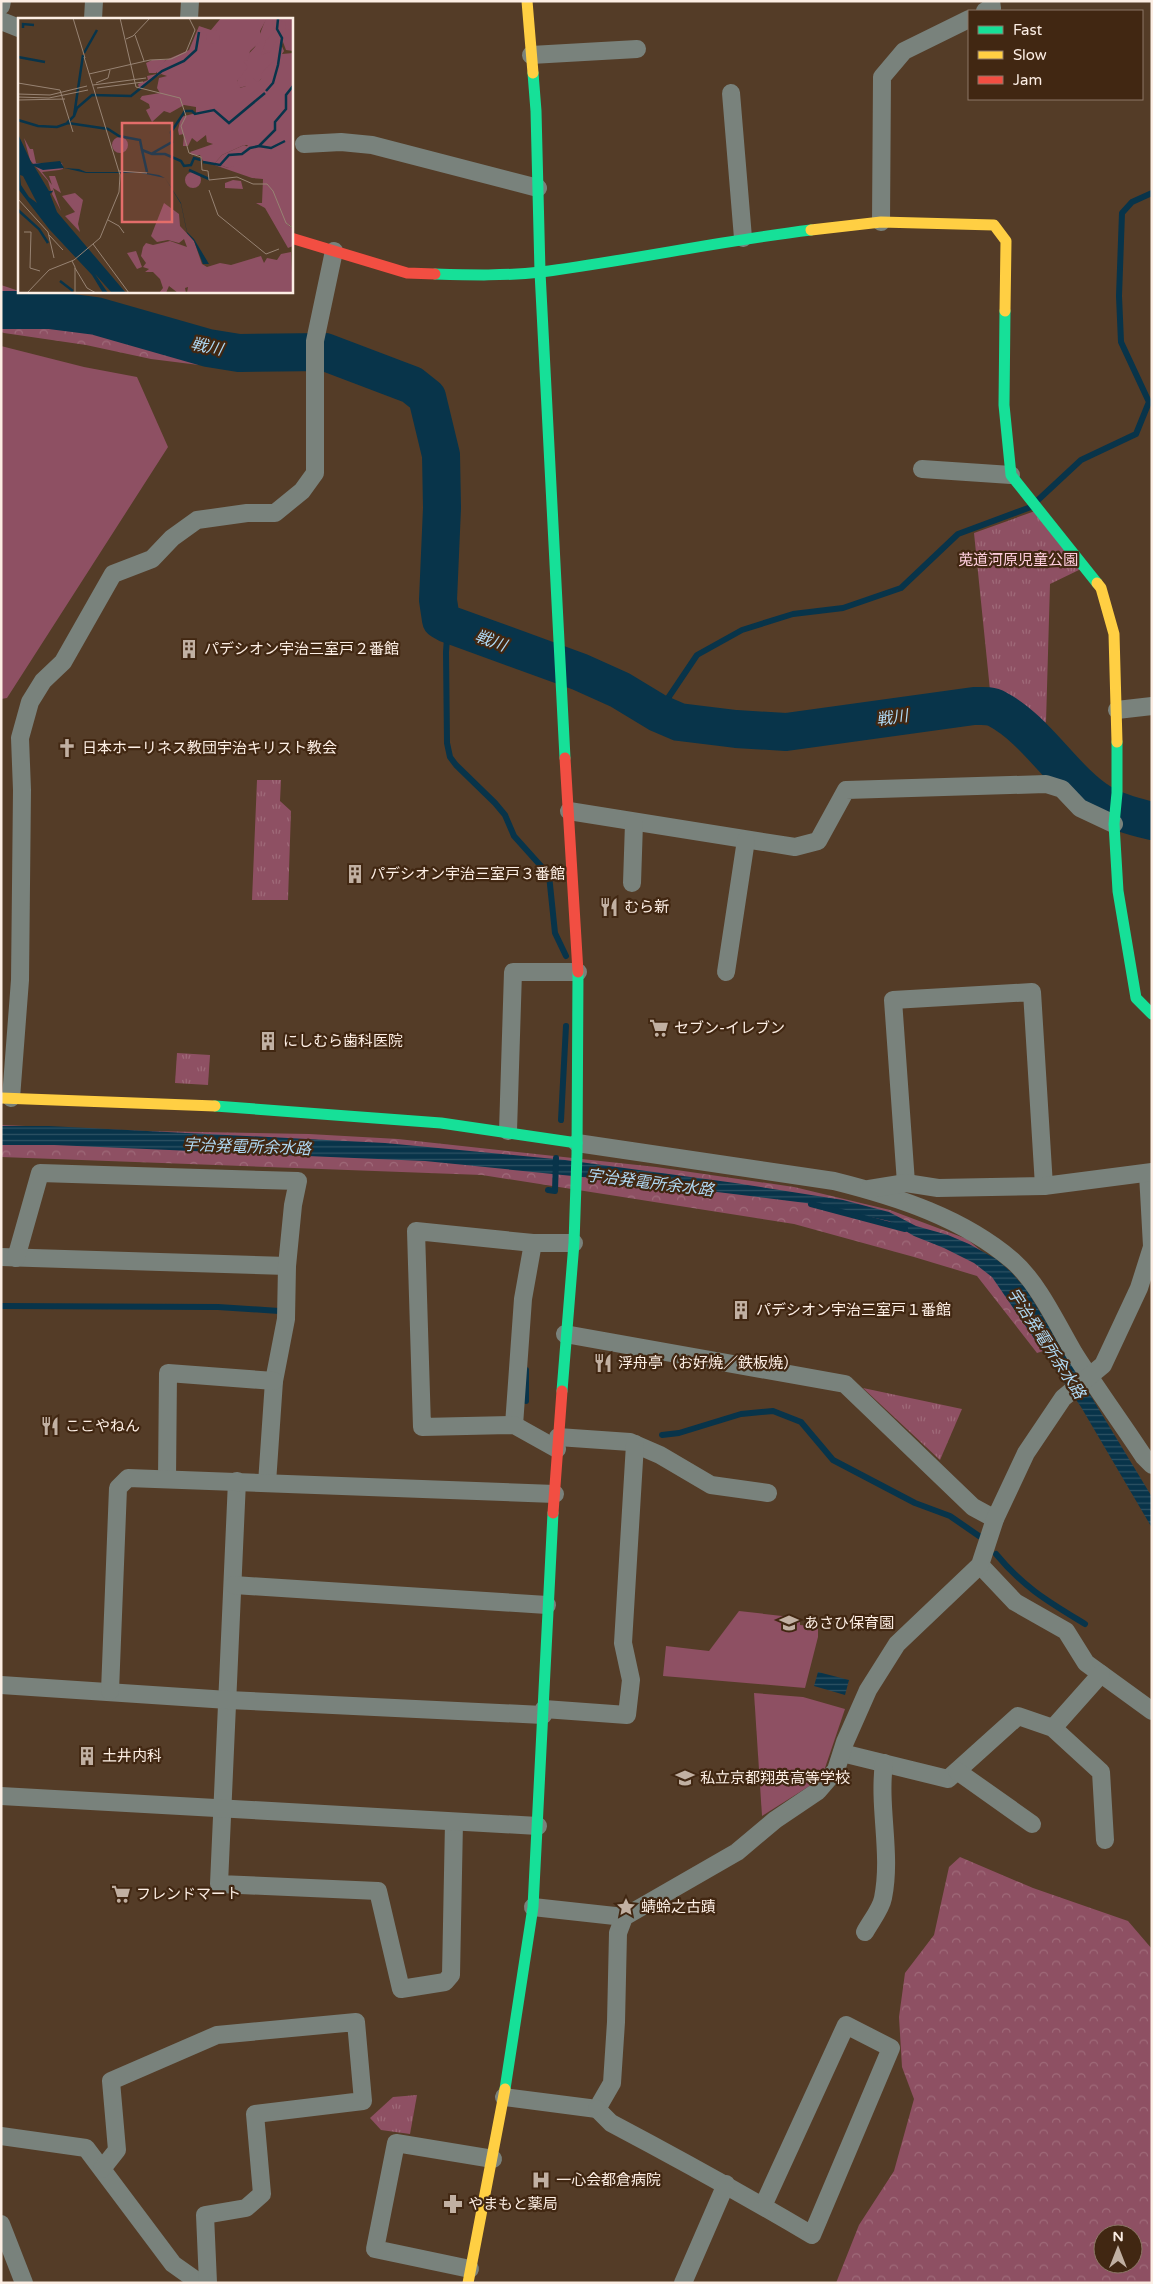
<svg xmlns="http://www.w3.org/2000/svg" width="1153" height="2284" font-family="'Varela Round','Noto Sans JP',sans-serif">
<defs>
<pattern id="grass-tufts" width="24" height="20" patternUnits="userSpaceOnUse" patternTransform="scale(1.25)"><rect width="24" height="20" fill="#8e5063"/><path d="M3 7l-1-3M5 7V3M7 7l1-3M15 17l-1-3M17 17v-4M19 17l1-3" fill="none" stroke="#9f6a79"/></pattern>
<pattern id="forest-crowns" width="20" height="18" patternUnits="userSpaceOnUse" patternTransform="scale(1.25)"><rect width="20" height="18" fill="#8e5063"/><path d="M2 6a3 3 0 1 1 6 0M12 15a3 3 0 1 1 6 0" fill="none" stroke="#9f6a79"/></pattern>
<pattern id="water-rules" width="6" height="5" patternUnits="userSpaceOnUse" patternTransform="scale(1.25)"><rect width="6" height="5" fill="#08344a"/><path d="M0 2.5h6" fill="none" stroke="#2d5264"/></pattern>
</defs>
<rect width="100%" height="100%" fill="#543c27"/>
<!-- grass -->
<g fill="url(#grass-tufts)">
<path d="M1035 511 1081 569 1050 584 1046 722 1033 731 991 700 974 533Z"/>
<path d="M257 780H281L280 801 291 811 288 900H252Z"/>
<path d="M177 1053 210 1055 208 1085 175 1083Z"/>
<path d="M863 1388 962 1409 940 1460Z"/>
<path d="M417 2095 410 2134 381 2130 370 2118 393 2097Z"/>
</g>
<!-- forest -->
<g fill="url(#forest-crowns)" fill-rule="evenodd">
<path d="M1 285 25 293 117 306 153 315 214 332 228 347 199 365 151 359 86 345 4 333 1 332Z"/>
<path d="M1 1125 146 1131 309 1134 398 1139 656 1167 794 1187 890 1210 967 1239 1004 1270 1059 1346 1037 1353 977 1276 914 1257 794 1224 482 1175 1 1157Z"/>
<path d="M960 1857 1033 1888 1128 1921 1152 1949V2283H836L859 2225 894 2171 914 2099 902 2067 899 2017 905 1973 934 1935 949 1867ZM1103 2234H1133V2264H1103Z"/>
</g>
<!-- pitch -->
<g fill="#8e5063">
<path d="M1 346 84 367 137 377 168 447 7 698 1 699Z"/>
<path d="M739 1611 800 1618V1625L818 1627V1637L805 1688 663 1676 666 1646 709 1651Z"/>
<path d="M754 1693 803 1697 845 1709 824 1771 811 1785 762 1816Z"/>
</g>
<!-- water -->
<g fill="url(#water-rules)">
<path d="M1 1126H49L385 1143 565 1160 735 1183 843 1200 889 1212 916 1226 948 1235 969 1244 996 1259 1011 1272 1026 1289 1152 1497V1528L1081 1407 992 1277 974 1263 944 1248 914 1236 889 1221 806 1203 652 1184 425 1161 54 1145H1Z"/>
<path d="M818 1672 849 1680 845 1695 814 1686Z"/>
</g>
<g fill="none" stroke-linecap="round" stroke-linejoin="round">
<!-- stream -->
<g stroke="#08344a" stroke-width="6">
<path d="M1038 500 1081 460 1136 434 1149 402 1121 342 1119 296 1122 213 1132 202 1152 193"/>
<path d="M448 624 446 652 447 743 450 757 456 765 495 803 505 815 514 836 549 875 555 933 566 956"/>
<path d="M658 713 697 655 742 630 793 614 843 608 901 588 958 534 1031 507"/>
<path d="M561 1120 566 1026"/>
<path d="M548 1190 555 1191 556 1158"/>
<path d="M811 1204 905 1229"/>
<path d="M1 1306 218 1307 279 1311"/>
<path d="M526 1370V1401"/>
<path d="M662 1435 679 1433 741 1414 773 1411 801 1422 833 1460 915 1503 950 1516 979 1536"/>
<path d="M996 1554C1024 1588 1049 1602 1085 1624"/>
</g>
<!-- river -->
<path stroke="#08344a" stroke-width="38" d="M1 310H49L96 316 208 348 239 353 325 352 412 385 427 397 441 455 442 508 438 600 441 620 448 624 580 672 620 690 658 713 679 722 736 729 786 732 974 706C982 706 990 705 997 709 1037 730 1064 780 1101 803 1116 812 1135 817 1152 821"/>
<!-- street -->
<g stroke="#79827c" stroke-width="18">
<path d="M1 6 2 1"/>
<path d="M985 11 992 8 991 1"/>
<path d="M93 19 94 1"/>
<path d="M189 19 190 1"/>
<path d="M1 21 19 28"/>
<path d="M531 55 637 49"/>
<path d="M731 93 743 238"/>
<path d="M304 144 341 142 372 145 538 188"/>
<path d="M881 222 882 77 904 51 969 19"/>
<path d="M922 469 1011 475"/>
<path d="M1117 710 1152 706"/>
<path d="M569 811 795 847 818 841 846 790 1046 784 1062 789 1080 808 1114 824"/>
<path d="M632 883 634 823"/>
<path d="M726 972 746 840"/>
<path d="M11 1098 20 980 22 790 20 738 30 702 43 681 63 662 113 574 152 559 172 538 197 520 247 513H275L302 491 315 473V341L334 251"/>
<path d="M508 1131 513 972H578"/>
<path d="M577 1143 834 1181C898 1197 963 1218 1013 1261 1038 1283 1057 1324 1074 1353 1096 1388 1121 1422 1144 1457L1152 1465"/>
<path d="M1148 1174 1152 1246"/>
<path d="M906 1183 893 1000 1032 992 1044 1186"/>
<path d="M869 1189 906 1183 938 1188 1044 1186 1152 1172"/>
<path d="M1 1257 287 1266"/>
<path d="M16 1258 40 1173 298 1181 293 1205 287 1266 286 1319 274 1381 267 1483"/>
<path d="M565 1334 845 1384 973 1507 995 1519"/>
<path d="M514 1425 523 1299 533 1243"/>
<path d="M558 1437 630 1442 660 1455 711 1485 768 1493"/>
<path d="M557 1449 514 1425 422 1427 416 1231 533 1243H574"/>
<path d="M167 1479 168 1373 274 1381"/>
<path d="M237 1481 219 1884 378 1891 401 1989 445 1982 451 1975 454 1822"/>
<path d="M980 1565 1015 1602 1066 1631 1086 1663 1152 1711"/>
<path d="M234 1585 547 1605"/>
<path d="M1 1685 228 1700 543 1715"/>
<path d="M110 1691 118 1488 128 1478 555 1494"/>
<path d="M544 1709 627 1715 631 1680 623 1643 635 1444"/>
<path d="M1053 1728 1101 1674"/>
<path d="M842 1753 948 1779 1018 1716 1053 1728 1101 1772 1105 1840"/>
<path d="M957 1771 1032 1824"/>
<path d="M1 1796 538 1826"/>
<path d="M533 1907 624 1917"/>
<path d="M865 1932C871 1921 881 1909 883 1898 892 1853 878 1808 884 1763"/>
<path d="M504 2097 597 2109 612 2083 616 2022 618 1933 624 1917 737 1852 775 1820 818 1791 836 1770 845 1742 868 1690 897 1644 980 1565 995 1519 1026 1453 1063 1398 1103 1365 1139 1288 1152 1247"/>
<path d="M597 2109 611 2123C679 2159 746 2196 812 2235L891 2048 846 2025 763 2206"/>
<path d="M1 2136 86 2148 173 2264 200 2283"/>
<path d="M102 2169 117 2150 111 2081 217 2035 356 2022 363 2101 255 2114 262 2194 246 2208 205 2215 208 2283"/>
<path d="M1 2224 24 2283"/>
<path d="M470 2269 375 2249 396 2143 493 2159"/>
<path d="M683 2283 726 2184"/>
</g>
<!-- fast -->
<g stroke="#16e098" stroke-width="11">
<path d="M533 73 536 111 540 272 565 758"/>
<path d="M435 274C470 275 507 276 541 272 632 260 721 241 811 230"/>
<path d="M1005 311 1004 405 1011 475 1097 583"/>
<path d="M1117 742V793L1114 824 1118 891 1136 998 1152 1014"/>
<path d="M215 1106 441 1123 577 1143"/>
<path d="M562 1391 574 1243 577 1154 578 972"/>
<path d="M505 2089 533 1907 553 1513"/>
</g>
<!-- slow -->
<g stroke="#ffcf43" stroke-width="11">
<path d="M527 1 533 73"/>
<path d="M811 230 881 222 994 225 1006 241 1005 311"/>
<path d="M1097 583 1101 588 1114 634 1117 742"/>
<path d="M1 1098 215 1106"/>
<path d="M468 2283 505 2089"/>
</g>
<!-- jam -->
<g stroke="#f24e42" stroke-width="11">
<path d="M291 238 407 273 435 274"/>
<path d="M565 758 578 972"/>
<path d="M553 1513 562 1391"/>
</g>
</g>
<!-- icons -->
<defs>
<g id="building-bare" transform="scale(1.5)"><path d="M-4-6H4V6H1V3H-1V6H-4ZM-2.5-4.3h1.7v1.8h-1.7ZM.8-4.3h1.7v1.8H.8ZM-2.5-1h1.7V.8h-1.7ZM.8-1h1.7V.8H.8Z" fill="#c1b0a2" stroke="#412712" stroke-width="2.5" paint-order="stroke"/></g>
<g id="church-bare" transform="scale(1.5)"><path d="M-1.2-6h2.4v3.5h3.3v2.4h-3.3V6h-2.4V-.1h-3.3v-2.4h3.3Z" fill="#c1b0a2" stroke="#412712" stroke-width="2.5" paint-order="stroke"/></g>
<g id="restaurant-bare" transform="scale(1.5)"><path d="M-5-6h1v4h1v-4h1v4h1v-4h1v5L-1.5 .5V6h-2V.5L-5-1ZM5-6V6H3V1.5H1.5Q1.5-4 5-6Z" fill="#c1b0a2" stroke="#412712" stroke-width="2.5" paint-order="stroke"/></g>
<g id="supermarket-bare" transform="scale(1.5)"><path d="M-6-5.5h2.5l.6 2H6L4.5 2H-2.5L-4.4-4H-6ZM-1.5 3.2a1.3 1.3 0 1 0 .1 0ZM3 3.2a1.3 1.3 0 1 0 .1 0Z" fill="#c1b0a2" stroke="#412712" stroke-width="2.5" paint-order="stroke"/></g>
<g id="school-bare" transform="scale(1.5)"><path d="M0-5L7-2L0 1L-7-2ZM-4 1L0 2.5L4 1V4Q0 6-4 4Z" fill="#c1b0a2" stroke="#412712" stroke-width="2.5" paint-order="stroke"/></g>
<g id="sight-bare" transform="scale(1.5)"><path d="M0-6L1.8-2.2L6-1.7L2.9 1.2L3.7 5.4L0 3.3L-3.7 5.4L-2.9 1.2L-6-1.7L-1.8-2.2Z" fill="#c1b0a2" stroke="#412712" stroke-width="2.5" paint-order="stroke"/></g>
<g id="hospital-bare" transform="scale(1.5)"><path d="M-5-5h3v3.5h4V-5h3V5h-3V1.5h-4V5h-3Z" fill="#c1b0a2" stroke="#412712" stroke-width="2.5" paint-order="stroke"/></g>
<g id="pharmacy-bare" transform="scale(1.5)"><path d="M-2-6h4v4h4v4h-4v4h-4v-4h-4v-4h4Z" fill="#c1b0a2" stroke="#412712" stroke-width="2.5" paint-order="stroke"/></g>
</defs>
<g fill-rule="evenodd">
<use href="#building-bare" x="189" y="649"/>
<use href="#church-bare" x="67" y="748"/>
<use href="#building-bare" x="355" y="874"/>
<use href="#restaurant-bare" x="609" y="907"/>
<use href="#supermarket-bare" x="659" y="1028"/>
<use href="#building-bare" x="268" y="1041"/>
<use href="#building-bare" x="741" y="1310"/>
<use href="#restaurant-bare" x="603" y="1363"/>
<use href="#restaurant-bare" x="50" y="1426"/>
<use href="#school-bare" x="789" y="1623"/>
<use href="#building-bare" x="87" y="1756"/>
<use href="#school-bare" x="685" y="1778"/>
<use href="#supermarket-bare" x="121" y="1894"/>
<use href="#sight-bare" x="626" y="1907"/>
<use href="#hospital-bare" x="541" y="2180"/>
<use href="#pharmacy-bare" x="453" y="2204"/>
</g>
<g text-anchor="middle" stroke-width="4.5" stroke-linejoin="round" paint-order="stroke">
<!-- park labels -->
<g font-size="15" fill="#ffcede" stroke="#412712">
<text x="1018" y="565">莵道河原児童公園</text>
</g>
<!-- poi labels -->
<g font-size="15" fill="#fceee4" stroke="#412712" text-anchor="start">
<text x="204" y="654">パデシオン宇治三室戸２番館</text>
<text x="82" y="753">日本ホーリネス教団宇治キリスト教会</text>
<text x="370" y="879">パデシオン宇治三室戸３番館</text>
<text x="624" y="912">むら新</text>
<text x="674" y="1033">セブン-イレブン</text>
<text x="283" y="1046">にしむら歯科医院</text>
<text x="756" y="1315">パデシオン宇治三室戸１番館</text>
<text x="618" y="1368">浮舟亭（お好焼／鉄板焼）</text>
<text x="65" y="1431">ここやねん</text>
<text x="804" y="1628">あさひ保育園</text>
<text x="102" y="1761">土井内科</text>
<text x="700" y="1783">私立京都翔英高等学校</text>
<text x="136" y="1899">フレンドマート</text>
<text x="641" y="1912">蜻蛉之古蹟</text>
<text x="556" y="2185">一心会都倉病院</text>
<text x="468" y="2209">やまもと薬局</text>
</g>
<!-- water labels -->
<g font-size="16" font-style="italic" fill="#afd9f4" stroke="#412712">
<text transform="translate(207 346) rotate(12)" y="6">戦川</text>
<text transform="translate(491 640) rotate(20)" y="6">戦川</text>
<text transform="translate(892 717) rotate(-8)" y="6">戦川</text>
<text transform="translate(247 1146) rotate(2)" y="6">宇治発電所余水路</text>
<text transform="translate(650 1182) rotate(7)" y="6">宇治発電所余水路</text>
<text transform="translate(1047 1343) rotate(57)" y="6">宇治発電所余水路</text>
</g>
</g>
<!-- overview -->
<g transform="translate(18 18)">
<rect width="275" height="275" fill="#543c27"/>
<path d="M248 0H275V13L266 18 261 40 250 54 239 65 221 70 218 68 224 43 237 29ZM134 42H148L138 55H131L128 45ZM6 120 12 131H15L18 145H44L45 151 41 152 24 154 34 167 31 158H37L43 175 35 170 43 193 34 176 35 172 33 173 30 163 12 142ZM57 175 65 182 60 206 62 214 47 198 57 194 44 178ZM118 233 124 249 119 251 109 235Z" fill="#8e5063"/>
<path d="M203 0H249L242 13V24L232 33 230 42 225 43 230 49 219 63 222 70 228 68 227 60H235L239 64 243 61 244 55 259 39 262 24 266 33 264 36 275 35V209L268 205 275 211V228L270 230 247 190 238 185H244L245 161 234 160 185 143 182 137H174L172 134 195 126 189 124 188 117 179 124 174 120 170 128H165L166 116 161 117 160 112 163 99 178 95V89L166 87 152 95 146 93 134 104 128 92 132 90 131 86 122 81 124 78 142 75 139 70 141 60 149 58 143 56 121 70 120 66 130 62 129 58 139 56V51L148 42 171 32 181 8 193 12ZM226 127H230L210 150 197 145 204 137ZM254 0 267 4 268 12 275 11V33L268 32 262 16 252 34 243 37 248 22 256 15ZM167 162a8 8 0 1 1 16 0a8 8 0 1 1-16 0ZM146 185 161 196 162 208 176 223 184 246 189 249 202 245 213 247 243 238 246 245 249 240 259 242 263 236 273 234 275 275H169L170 269 167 270 168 275H160L151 268 148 275H141L145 270 142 261 135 254H127L131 251 125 249 128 245 123 238 125 229 128 225 135 227 152 223 169 229 166 221 161 225 150 222 139 224 133 218Z" fill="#8e5063" fill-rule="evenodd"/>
<path d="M226 127 234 131 216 148 210 150 197 145 204 137Z" fill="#8e5063"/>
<path d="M188 19a7 7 0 1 1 14 0a7 7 0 1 1-14 0ZM94 127a8 8 0 1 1 16 0a8 8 0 1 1-16 0ZM215 162 223 163 225 171 207 170V165Z" fill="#8e5063"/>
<path d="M0 116 14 146 42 143 46 150 61 151 68 154H106L129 155 141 157 147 160 163 185 169 214 176 221 191 246H185L176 223 169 215 163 186 147 160 123 155H68L46 150 25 152 16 148 31 173H35L32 176 39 194 108 275H94L77 256 90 275H85L74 257 31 211 1 172ZM2 157 5 158 19 185 11 179 3 167Z" fill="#08344a" fill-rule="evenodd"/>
<path fill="none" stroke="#08344a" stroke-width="2.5" d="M5 10V6L16 7M66 35 79 12M0 39 27 44M248 73 255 65 260 47 264 20 259 11 260 1M56 98 59 90 74 77 113 78 144 53 166 43 178 32 181 14M0 102 20 108 39 109 50 105 90 111 101 118 122 122 124 132 134 136H147L163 143 166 148 173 147 176 140 183 142M49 105 56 98 65 37M241 128 257 112V104L268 91V77L275 68M241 128 253 130 267 123M124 132 129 154M133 136 154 124 153 114 167 93H174L177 96 196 92 211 105 247 75M185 144 202 147 211 137 224 136 232 130 241 128M171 152 191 161M0 192 21 211 30 225M42 263 55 273"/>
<path fill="none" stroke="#978373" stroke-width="1" d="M55 0 67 40M102 0 118 69 162 80 168 98 163 108 171 135 183 139 184 152 190 153 191 162 219 159 235 166H249L255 173 268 205 275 210M117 17 126 43M108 21 115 18 132 0M71 56 132 42 153 41 168 34 177 12 171 0M0 65 42 72 55 114M78 65 90 60 92 52M75 67 128 60M79 70 125 64M0 76 32 77 69 68M0 79 31 80 70 72M0 82 47 81M101 153 129 155M191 172 200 197 248 236 261 231M0 181 30 214 36 240M90 202 101 208 106 215M6 214H13L12 250 22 253M31 217 45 232M75 226 111 275M54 243 57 249V275M57 250 69 270 78 275M9 275 31 252 56 242 82 220 101 174 102 157 66 39"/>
<path fill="#e36d6a" fill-opacity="0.15" stroke="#e36d6a" stroke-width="2.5" d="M104 105H154V204H104Z"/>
<rect width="275" height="275" fill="none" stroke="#fceee4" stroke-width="2.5"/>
</g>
<!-- border -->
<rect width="1153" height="2284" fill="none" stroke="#fceee4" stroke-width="5"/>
<!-- legend -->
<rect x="968" y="10" width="175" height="90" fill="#412712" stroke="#8c7766"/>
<rect x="978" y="26" width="25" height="8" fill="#16e098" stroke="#8c7766"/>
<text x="1013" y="35" font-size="15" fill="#fceee4">Fast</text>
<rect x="978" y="51" width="25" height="8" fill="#ffcf43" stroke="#8c7766"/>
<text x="1013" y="60" font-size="15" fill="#fceee4">Slow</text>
<rect x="978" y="76" width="25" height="8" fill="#f24e42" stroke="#8c7766"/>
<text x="1013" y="85" font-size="15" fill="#fceee4">Jam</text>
<!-- north arrow -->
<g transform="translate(1118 2249)"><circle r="24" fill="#412712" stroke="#8c7766"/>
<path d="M0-4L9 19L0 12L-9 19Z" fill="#c1b0a2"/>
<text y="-8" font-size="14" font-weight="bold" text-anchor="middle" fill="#fceee4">N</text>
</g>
</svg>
